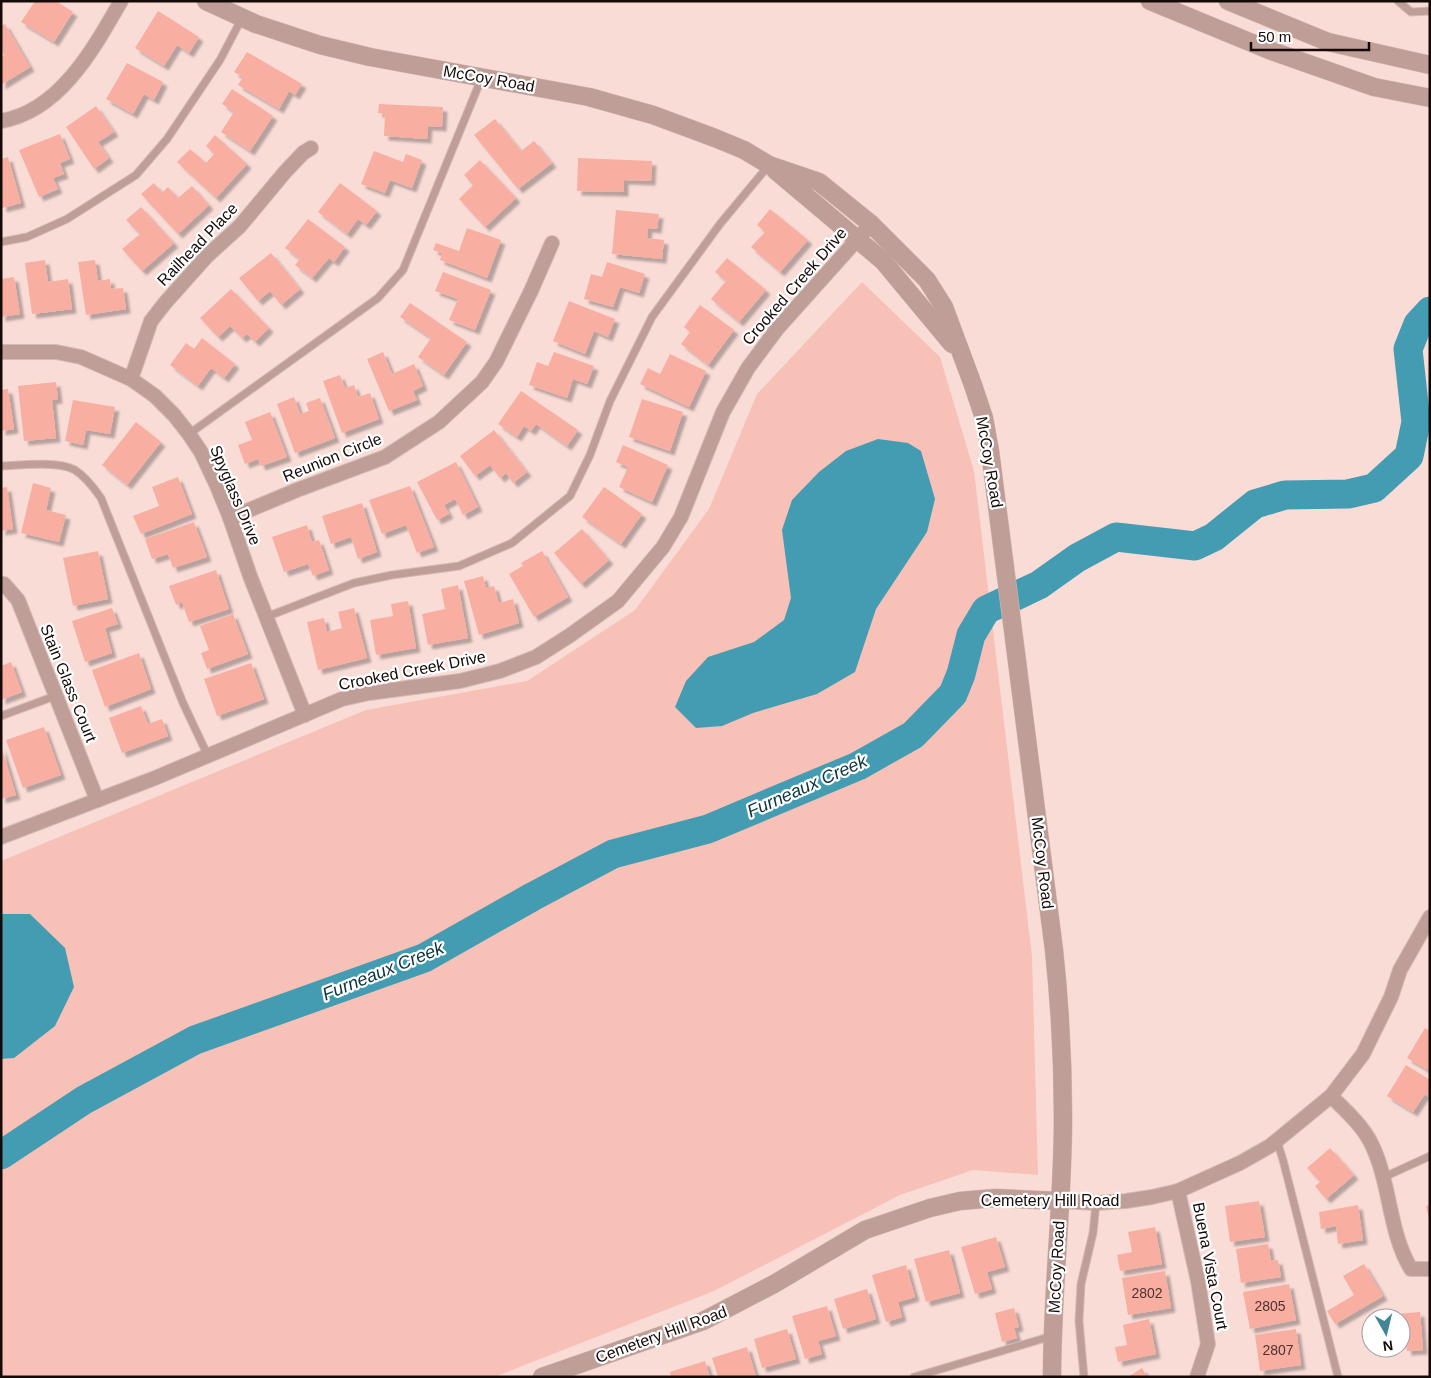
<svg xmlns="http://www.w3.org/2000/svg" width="1431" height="1378" font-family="Helvetica,sans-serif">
<defs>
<filter id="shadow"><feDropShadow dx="4.5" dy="4.5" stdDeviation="1" flood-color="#0004"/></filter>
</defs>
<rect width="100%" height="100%" fill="#fadcd7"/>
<!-- green -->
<path fill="#f7c1b7" d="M862 282 940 357 974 471 1032 956 1038 1175 973 1170 900 1195 714 1291 494 1377H1V861L366 710 527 681 635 610 709 509 757 394Z"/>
<!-- water -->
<g fill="#449cb2">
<path d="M878 439 908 443 921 451 935 499 927 532 876 609 855 672 817 694 753 713 722 726 696 728 675 707 686 681 708 657 754 642 784 620 791 598 782 530 792 500 819 472 846 451Z"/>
<path d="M1 914H30L65 948 74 987 55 1026 14 1058 1 1059Z"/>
</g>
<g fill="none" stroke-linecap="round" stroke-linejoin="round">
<!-- river -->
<path stroke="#449cb2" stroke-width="29" d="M1 1155 84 1100 195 1040 424 958 532 897 613 854 708 829 858 766 913 735 953 694 961 674 971 635 986 610 1039 585 1077 558 1116 537 1195 546 1214 537 1255 504 1285 495 1348 494 1374 488 1409 456 1416 422 1408 349 1418 324 1430 311"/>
</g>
<!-- building -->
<g fill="#f8aea1" filter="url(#shadow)">
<path d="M35 1H56L73 12 54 42 21 22Z"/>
<path d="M158 11 199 37 189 53 177 45 164 66 135 48Z"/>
<path d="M5 24 30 67 1 85V57L4 55 1 50V26Z"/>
<path d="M247 52 302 84 295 95 289 91 279 109 238 85 243 77 234 72Z"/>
<path d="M127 63 163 82 154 100 144 94 133 114 106 99Z"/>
<path d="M232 89 273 116 250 151 221 132 234 112 222 104Z"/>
<path d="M379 104 443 107 442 127 428 126 427 139 384 136 385 114 378 113Z"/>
<path d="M96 106 114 132 98 142 109 158 94 169 66 127Z"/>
<path d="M495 119 521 151 534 141 552 163 518 189 474 135Z"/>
<path d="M60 134 70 159 60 163 64 174 53 178 58 189 39 197 19 150Z"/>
<path d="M215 135 247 164 216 198 177 162 190 149 206 163 214 154 206 146Z"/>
<path d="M374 151 403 162 406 154 422 160 412 188 390 180 385 193 361 184Z"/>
<path d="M8 157 21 203 2 208 1 159Z"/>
<path d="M578 158 652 161 651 181 624 180V192L577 191Z"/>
<path d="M480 160 516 198 485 227 459 199 473 185 464 175Z"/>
<path d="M154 183 162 193 168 187 178 198 192 186 209 205 178 234 141 194Z"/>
<path d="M340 183 377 211 366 225 358 219 347 234 318 212Z"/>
<path d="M141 207 174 243 142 271 122 249 140 234 126 220Z"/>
<path d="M770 209 808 240 780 272 751 247 765 232 757 225Z"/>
<path d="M616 210 659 214 657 229 648 228 647 238 664 240 662 259 612 254Z"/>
<path d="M308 219 345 247 334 262 329 258 312 278 295 265 300 259 285 248Z"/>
<path d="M467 228 501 240 487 278 440 260 442 253 433 250 436 243 459 251Z"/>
<path d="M271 253 300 289 281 305 270 291 258 301 239 278Z"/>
<path d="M727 258 766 290 739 322 711 299 726 281 715 272Z"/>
<path d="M45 260 48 282 68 279 72 309 32 314 25 263Z"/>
<path d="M95 260 98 281 110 279 111 289 123 288 126 309 86 315 78 262Z"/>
<path d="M607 262 645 274 639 293 620 287 613 307 584 299 591 274 602 277Z"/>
<path d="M443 272 491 290 475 330 449 320 458 299 435 291Z"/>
<path d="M14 277 20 314 1 317V279Z"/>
<path d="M231 289 269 328 255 342 247 334 242 338 230 326 218 337 200 318Z"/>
<path d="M569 301 615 319 608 337 594 331 585 354 553 341Z"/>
<path d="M410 303 467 342 444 375 418 357 431 338 400 317Z"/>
<path d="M700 305 734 330 708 365 681 344 690 332 684 327Z"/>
<path d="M202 338 235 364 224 378 211 368 198 386 170 365 186 343 194 349Z"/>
<path d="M383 352 392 374 414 364 423 386 413 391 417 400 389 411 367 359Z"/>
<path d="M554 352 594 366 587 384 573 379 567 398 529 385 537 362 548 366Z"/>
<path d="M670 354 706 371 689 407 640 384 648 368 660 374Z"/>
<path d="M340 375 345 388 354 385 358 397 370 393 379 419 342 433 323 381Z"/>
<path d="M56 382 58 399 52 400 56 438 24 441 18 386Z"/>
<path d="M8 389 14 429 1 431V390Z"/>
<path d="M521 391 578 430 567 446 536 424 531 431 524 426 517 437 498 424Z"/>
<path d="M294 397 300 414 309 411 306 403 320 398 335 438 295 453 277 404Z"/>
<path d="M642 399 683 412 670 451 629 437Z"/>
<path d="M73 400 115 407 110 434 86 430 83 445 65 441Z"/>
<path d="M270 412 287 457 261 466 258 459 245 464 238 445 252 440 245 422Z"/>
<path d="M136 422 161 442 127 485 102 465Z"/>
<path d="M494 430 527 472 513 483 506 473 500 478 490 465 475 476 460 456Z"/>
<path d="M623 445 668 465 652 502 619 487 628 467 616 462Z"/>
<path d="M456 462 478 507 463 515 455 499 444 505 449 514 437 520 417 482Z"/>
<path d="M178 477 192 514 141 534 133 516 159 506 152 487Z"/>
<path d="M33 483 51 488 46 510 66 515 59 542 21 533Z"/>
<path d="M410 486 434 547 417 553 406 525 382 534 369 500Z"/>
<path d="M7 487 13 529 1 531V488Z"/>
<path d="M604 487 642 514 621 544 582 517Z"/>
<path d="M362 503 377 552 358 559 351 537 331 544 322 516Z"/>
<path d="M194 522 207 557 173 568 168 554 152 559 145 539Z"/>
<path d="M307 525 312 542 319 540 329 570 313 576 308 564 284 572 272 537Z"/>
<path d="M582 529 609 560 581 584 554 553Z"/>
<path d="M98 551 108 599 73 606 63 558Z"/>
<path d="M542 551 568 597 534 617 509 574 523 566 521 563Z"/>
<path d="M216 570 229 609 189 622 182 602 176 605 169 586Z"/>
<path d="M483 576 486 588 494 586 499 603 513 599 519 623 479 635 464 581Z"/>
<path d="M458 585 468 638 428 645 422 614 445 609 441 589Z"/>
<path d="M408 601 416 648 376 655 370 620 393 616 391 604Z"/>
<path d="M112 608 118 624 105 628 112 653 85 662 72 621Z"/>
<path d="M354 608 367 658 318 670 307 622 324 618 327 632 342 628 338 612Z"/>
<path d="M233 614 248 654 207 669 201 653 209 650 200 626Z"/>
<path d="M139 653 151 689 105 707 92 670Z"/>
<path d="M11 662 22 692 1 700V666Z"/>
<path d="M251 663 264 699 217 716 204 679Z"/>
<path d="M141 706 148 724 162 719 168 736 122 753 109 718Z"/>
<path d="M44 727 61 775 23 788 6 740Z"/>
<path d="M1 746 16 795 1 799Z"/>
<path d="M1425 1028 1430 1031V1071L1407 1058Z"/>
<path d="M1406 1065 1430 1080V1098L1425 1094 1413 1112 1387 1096Z"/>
<path d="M1330 1148 1354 1175 1326 1199 1315 1186 1320 1182 1307 1168Z"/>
<path d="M1259 1201 1265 1237 1230 1242 1225 1206Z"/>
<path d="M1358 1205 1363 1240 1338 1244 1336 1226 1321 1229 1319 1212Z"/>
<path d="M1430 1205V1218L1429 1219 1426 1206Z"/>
<path d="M1155 1227 1162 1264 1120 1271 1117 1255 1132 1252 1128 1232Z"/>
<path d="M996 1237 1005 1267 987 1272 992 1289 975 1294 961 1247Z"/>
<path d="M1268 1244 1271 1261 1278 1260 1281 1277 1241 1283 1236 1249Z"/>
<path d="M949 1250 960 1293 926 1302 914 1259Z"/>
<path d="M1364 1264 1383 1296 1335 1324 1327 1311 1354 1295 1343 1276Z"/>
<path d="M906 1265 915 1297 898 1302 902 1317 886 1322 872 1275Z"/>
<path d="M1165 1271 1171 1308 1128 1315 1122 1278Z"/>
<path d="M1289 1284 1296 1320 1250 1329 1243 1292Z"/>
<path d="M867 1289 876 1319 843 1329 834 1299Z"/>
<path d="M827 1306 836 1336 818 1341 822 1354 805 1359 792 1316Z"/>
<path d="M1014 1308 1019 1327 1014 1328 1017 1338 1002 1342 995 1313Z"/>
<path d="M1420 1312 1423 1350 1407 1351 1406 1343 1401 1344V1318H1385V1315Z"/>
<path d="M1149 1319 1156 1354 1118 1362 1115 1347 1127 1345 1123 1325Z"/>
<path d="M787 1329 796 1359 762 1368 754 1339Z"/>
<path d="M1296 1329 1301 1365 1260 1371 1255 1335Z"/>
<path d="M747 1347 756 1376 718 1377 712 1358Z"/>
<path d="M705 1361 710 1377H671L670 1372Z"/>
<path d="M1142 1368 1147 1377H1128Z"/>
</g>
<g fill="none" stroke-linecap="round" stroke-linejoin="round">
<!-- service casing -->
<g stroke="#d5bbb6" stroke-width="9">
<g id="service">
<path d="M1398 1 1411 12 1430 11"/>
<path d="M1 242 27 237 67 219 136 175 167 139 220 60 242 18"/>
<path d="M189 434 378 298 403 270 482 77"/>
<path d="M1 466C21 465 58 461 75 470 86 477 94 488 101 498L183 703 208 756"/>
<path d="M266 617 354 583 392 575 459 566 512 543 570 496 590 455 610 401 652 317 720 224 769 165"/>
<path d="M1 716 55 696"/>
<path d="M1277 1141 1283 1160 1338 1377"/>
<path d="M1382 1178 1430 1156"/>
<path d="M914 1377 1052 1336"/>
<path d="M1084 1377 1079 1321 1081 1284 1093 1233 1096 1203"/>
</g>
</g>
<!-- minor casing -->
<g stroke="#d5bbb6" stroke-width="16">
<g id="minor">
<path d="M1 121C60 111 94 48 121 1"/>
<path d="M1 352H56L81 357 131 379 155 396 174 415 189 434 201 452 217 486 230 518 250 576 305 715"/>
<path d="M131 379 151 321 165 303 207 256 240 226 285 172 303 153 311 148"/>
<path d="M230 518 297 490 385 457 439 422 482 382 496 362 531 291 552 243"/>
<path d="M1 584H4L18 600 97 800"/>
<path d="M1 837 155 778 342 699 369 693 460 681 500 671 536 657 569 636 618 601 663 547 681 517 723 412 748 368 777 329 871 224"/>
<path d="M1331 1096C1345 1110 1362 1125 1371 1143 1391 1183 1388 1231 1411 1269H1430"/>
<path d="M1178 1191 1198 1281 1208 1344 1197 1377"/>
<path d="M1059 1201 1096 1203 1126 1201 1152 1197 1178 1191 1240 1163 1270 1146 1331 1096 1363 1054 1391 997 1400 970 1430 917"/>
</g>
</g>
<!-- tertiary casing -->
<g stroke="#d5bbb6" stroke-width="19">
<g id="tertiary">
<path d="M206 1 256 24 320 45 370 57 589 97 653 115 715 138 744 150 769 165 819 182 871 224 927 280 944 307 973 385 984 418 990 451 1054 950C1060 1006 1063 1061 1063 1118 1063 1204 1052 1290 1052 1377"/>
<path d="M1150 1 1269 50 1374 87 1430 98"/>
<path d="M1228 1 1328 42 1430 65"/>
<path d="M775 170 883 261 952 344"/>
<path d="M542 1377 703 1321 774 1284 865 1230 930 1208 960 1201 995 1198 1059 1201"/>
</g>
</g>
<!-- service -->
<use href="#service" stroke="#bf9e98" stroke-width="7"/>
<!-- minor -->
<use href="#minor" stroke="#bf9e98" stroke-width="14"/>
<!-- tertiary -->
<use href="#tertiary" stroke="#bf9e98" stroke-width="18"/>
</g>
<g text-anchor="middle" stroke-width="4.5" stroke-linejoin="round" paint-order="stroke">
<!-- number labels -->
<g font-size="14" fill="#4d342f">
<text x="1147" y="1298">2802</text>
<text x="1270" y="1311">2805</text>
<text x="1278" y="1355">2807</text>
</g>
<!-- street labels -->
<g font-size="16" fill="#140b09" stroke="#fff">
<text transform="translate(489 78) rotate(10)" y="6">McCoy Road</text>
<text transform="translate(197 244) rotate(-46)" y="6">Railhead Place</text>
<text transform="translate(794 286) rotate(-49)" y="6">Crooked Creek Drive</text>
<text transform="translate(332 457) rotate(-22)" y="6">Reunion Circle</text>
<text transform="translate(990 462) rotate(80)" y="6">McCoy Road</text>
<text transform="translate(236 495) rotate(67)" y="6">Spyglass Drive</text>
<text transform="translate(412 670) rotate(-11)" y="6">Crooked Creek Drive</text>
<text transform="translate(69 683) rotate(68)" y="6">Stain Glass Court</text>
<text transform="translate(1043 863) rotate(83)" y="6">McCoy Road</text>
<text x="1050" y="1206">Cemetery Hill Road</text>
<text transform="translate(1211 1266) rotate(79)" y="6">Buena Vista Court</text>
<text transform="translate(1056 1267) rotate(-87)" y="6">McCoy Road</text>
<text transform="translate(661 1334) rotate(-20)" y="6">Cemetery Hill Road</text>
</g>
<!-- water labels -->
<g font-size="18" font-style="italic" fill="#0a353f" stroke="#fff">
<text transform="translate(807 786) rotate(-24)" y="6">Furneaux Creek</text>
<text transform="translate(383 971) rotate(-22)" y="6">Furneaux Creek</text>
</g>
</g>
<!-- border -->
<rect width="1431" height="1378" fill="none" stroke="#140b09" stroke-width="5"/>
<!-- north arrow -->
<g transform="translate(1386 1333) rotate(172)"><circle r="24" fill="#ffffff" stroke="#a19d9d"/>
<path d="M0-4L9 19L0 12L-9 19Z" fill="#438596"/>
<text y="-8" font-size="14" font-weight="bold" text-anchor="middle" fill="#140b09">N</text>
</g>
<!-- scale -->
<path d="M1251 42v8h118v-8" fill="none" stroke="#140b09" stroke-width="2.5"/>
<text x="1258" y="42" font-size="15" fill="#140b09" stroke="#ffffff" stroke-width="4" paint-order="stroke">50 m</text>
</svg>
